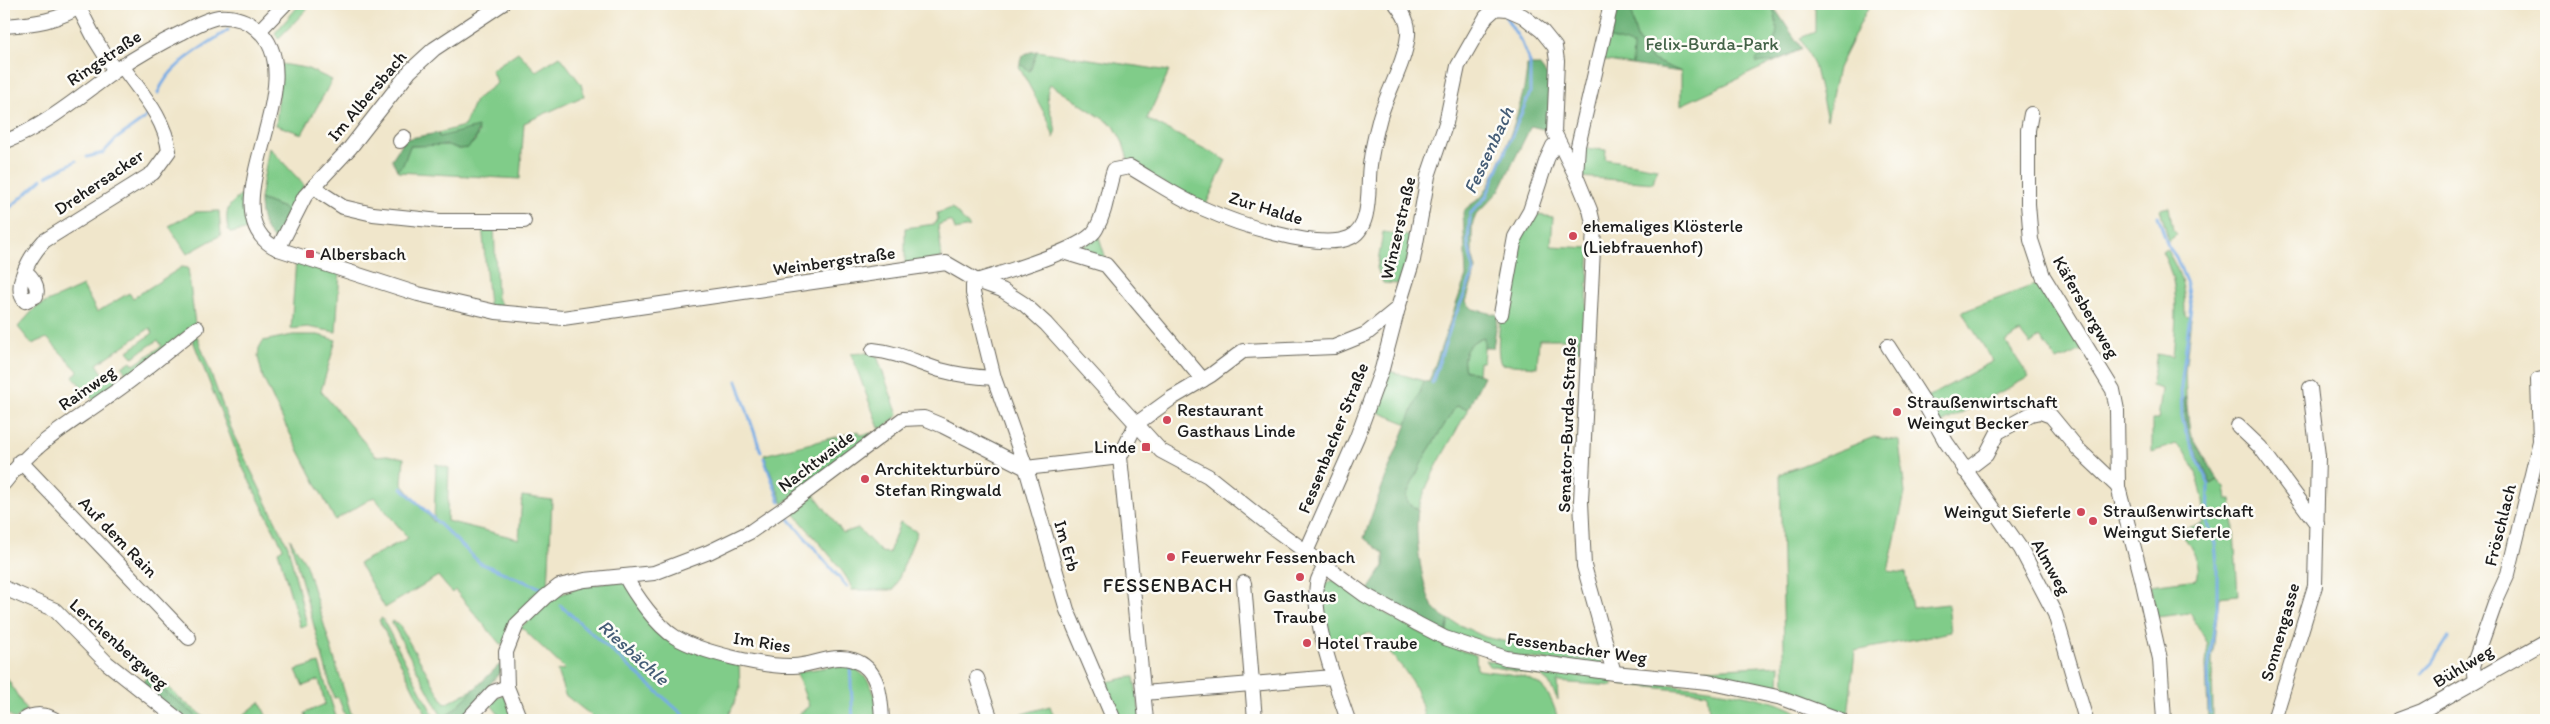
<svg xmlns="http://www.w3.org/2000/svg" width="2550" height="724" font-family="Itim,sans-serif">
<rect width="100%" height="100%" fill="#fdfcf7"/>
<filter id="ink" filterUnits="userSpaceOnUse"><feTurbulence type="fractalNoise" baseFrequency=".02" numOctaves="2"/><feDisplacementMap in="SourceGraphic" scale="10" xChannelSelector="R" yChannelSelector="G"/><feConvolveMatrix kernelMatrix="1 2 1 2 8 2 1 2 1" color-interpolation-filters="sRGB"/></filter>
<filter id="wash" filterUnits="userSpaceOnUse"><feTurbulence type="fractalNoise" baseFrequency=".0096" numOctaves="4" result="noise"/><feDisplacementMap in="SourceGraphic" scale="20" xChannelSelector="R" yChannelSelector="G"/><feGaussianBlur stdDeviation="1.12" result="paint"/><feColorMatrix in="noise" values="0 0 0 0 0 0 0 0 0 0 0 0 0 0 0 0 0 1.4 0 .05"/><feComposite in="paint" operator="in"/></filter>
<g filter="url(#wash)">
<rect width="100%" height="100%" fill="#f0e6cb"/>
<!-- green -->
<g fill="#80cc89" stroke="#4e7452" fill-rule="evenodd">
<path d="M300 4H312L278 39 275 33Z"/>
<path d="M1633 4H1771L1802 49 1681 105V72C1672 68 1656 63 1648 56 1637 45 1629 18 1633 4Z"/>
<path d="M1815 4H1870L1838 68 1827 120 1814 64 1800 38 1815 32Z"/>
<path d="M1608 38 1634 45 1632 65 1602 60Z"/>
<path d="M1037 51 1169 71 1147 119 1226 160 1205 207 1129 163 1123 143 1114 126 1050 84C1040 105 1061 123 1054 138L1048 120 1019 67 1020 64 1030 71Z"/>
<path d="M518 52 536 71 560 56 581 84 584 96 524 123 520 179 398 172 397 170 403 164 410 146 448 145 459 149 468 148 475 141 479 131 438 137V133L464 126 475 100 497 83 491 70Z"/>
<path d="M281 64 306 68 332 80 302 134 276 125Z"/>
<path d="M269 147 304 185 291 211 260 199Z"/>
<path d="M1581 148 1606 150 1605 159 1657 168 1653 183 1581 177Z"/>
<path d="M249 189 250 229 231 233 228 230C224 204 230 205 249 189Z"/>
<path d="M2169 207 2173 230 2177 234 2169 241 2160 209Z"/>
<path d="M952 208 970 227 955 230 953 223 948 221 938 225 942 258 905 265V228L935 224 938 219 937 213Z"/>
<path d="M219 211 221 235 187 254 169 226 195 212Z"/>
<path d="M1532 214 1553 217 1551 246 1590 248 1584 351 1577 350 1578 339H1539L1537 367 1501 364C1492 346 1508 266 1515 245 1519 234 1526 224 1532 214Z"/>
<path d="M482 224H494L497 298 503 307 489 306Z"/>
<path d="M1383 232 1414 237 1400 284 1383 283 1377 268Z"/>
<path d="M1098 234 1107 262 1077 252Z"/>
<path d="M2166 249C2181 273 2185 287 2185 316L2191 318 2185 372 2186 396 2184 397 2187 433 2211 484 2218 480 2225 488 2227 499H2232L2238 595 2219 597 2212 661 2213 716 2208 717 2206 664 2208 644 2190 613 2157 617 2150 585 2197 579C2203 559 2187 546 2181 529L2203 524C2207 505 2198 471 2187 455 2185 451 2179 448 2176 444L2152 452V419H2158L2162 389 2151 386 2157 354 2173 357C2176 318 2181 287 2162 252Z"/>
<path d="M296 259 340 271 336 332 307 327 291 329Z"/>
<path d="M182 267 188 268 195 324 95 402 73 377 78 371 47 338 32 344 18 327 36 307 83 286 97 312 129 293 133 298ZM150 328 153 333 128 351 133 357 158 340 162 346 134 365 131 361 122 367 126 373 118 378 113 373 106 378 97 364Z"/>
<path d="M2042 282 2084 349 2057 361 2040 337 2030 345 2020 332 2006 342 2029 377 1938 425 1926 398 1993 361 1962 312Z"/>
<path d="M293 335H318L336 340 321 391 376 456 387 455 404 458 402 484 434 522 436 464 449 468 447 521 519 539 522 496 552 500 548 589 505 643 500 644 455 590 452 593 438 576 385 608 359 563 408 538 374 497 335 520 285 424 263 378 258 357 259 348 263 341Z"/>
<path d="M197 336 234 436 288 546 307 625 300 627 278 551 283 548 241 464 192 338Z"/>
<path d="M1485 337 1483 362H1479L1478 374 1465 370C1460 353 1469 341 1485 337Z"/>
<path d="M862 353H876L898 415 884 428H879L851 354Z"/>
<path d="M1386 370 1424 381 1408 424 1373 410Z"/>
<path d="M1456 406 1468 409C1451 442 1429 474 1418 510L1407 502 1406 496 1425 456Z"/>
<path d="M859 431 860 435 873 433 783 504 764 455Z"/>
<path d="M1874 437 1899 441 1905 493 1888 571 1906 573 1912 608 1948 604 1951 632 1855 651 1848 717 1785 693 1780 474Z"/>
<path d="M814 494 843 533 858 528 881 552 889 553 900 522 917 532 894 590H852C849 572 804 528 792 510Z"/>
<path d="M290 539 305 562 353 720H347L338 697 334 698Z"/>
<path d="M623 580 661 629 739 662 740 689 728 718 730 720H597L565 695 557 671 565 669 521 627 554 597 580 587Z"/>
<path d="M1333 580 1393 618 1444 645 1476 655 1477 670C1521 676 1547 672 1558 720H1425C1417 678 1399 662 1370 633L1331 645 1324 617 1323 585Z"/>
<path d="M382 618 436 720H429L379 620Z"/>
<path d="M1449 620 1485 637 1583 659 1589 658 1601 645 1604 655 1601 664 1596 666 1519 657 1446 634Z"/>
<path d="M391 621 398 623 445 704 478 687 443 719Z"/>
<path d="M1485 660 1557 673 1610 677 1613 686 1557 682 1558 700 1549 683 1541 676 1489 666Z"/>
<path d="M319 663 337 720H307L305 713 325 704 319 680 303 686 296 670Z"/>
<path d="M847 664C874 678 875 693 879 720H792L809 706 796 672Z"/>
<path d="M1780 665 1779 688 1777 690 1734 680 1707 678 1706 669Z"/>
<path d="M154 672 179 698 208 720H202L147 677Z"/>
<path d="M4 673 26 710 15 720 4 710Z"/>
<path d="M1134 676 1141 720H1117L1102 683Z"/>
<path d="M1626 680C1662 684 1786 692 1806 720H1710L1707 693 1621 684Z"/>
<path d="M504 694 514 720H503L489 702Z"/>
<path d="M260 702 268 720H237Z"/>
<path d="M1050 706 1055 720H1001Z"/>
</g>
<!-- forest -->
<g fill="#68b075" stroke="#426648">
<path d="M1618 4H1633C1629 18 1637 45 1648 56 1656 63 1672 67 1681 72L1632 65 1633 45 1608 38Z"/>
<path d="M1773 6 1802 49 1775 61 1757 63 1756 60C1768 47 1780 42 1776 21 1775 16 1773 10 1773 6Z"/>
<path d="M1037 51 1030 71 1020 64C1020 54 1028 52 1037 51Z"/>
<path d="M1527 65H1539L1551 80 1550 131 1531 126 1499 191 1476 215 1472 225V254L1476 269 1466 302 1473 309 1498 315 1493 348H1484V337C1469 341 1460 354 1465 370L1484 376 1468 409 1456 406 1425 456 1406 496 1407 502 1418 510C1414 533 1421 583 1432 605 1436 612 1442 616 1449 620L1446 634 1368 590 1384 566V554L1364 538C1381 485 1404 433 1424 381L1429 382 1466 276 1463 212C1469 204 1477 202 1483 195 1500 170 1527 95 1527 65Z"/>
<path d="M478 127 476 138 468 148 459 149 448 145 410 146 403 165 397 170 392 159 405 139 438 133 439 137Z"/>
<path d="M260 199 291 211 282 230 274 240C263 228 260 216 260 199Z"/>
<path d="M2186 396 2190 433 2218 480 2211 484 2187 433 2184 397Z"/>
<path d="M500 664 501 671 461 720H443Z"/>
<path d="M147 677 202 720H185L138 686Z"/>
</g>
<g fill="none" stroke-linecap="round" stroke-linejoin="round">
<!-- stream -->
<g stroke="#77ace5" stroke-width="3">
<path d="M158 93C169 64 204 47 228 30"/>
<path d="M87 157 103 153 116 139 144 119 149 112"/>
<path d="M47 176 76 161"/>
<path d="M4 213 42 179"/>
<path d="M2158 216 2168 246 2176 257 2187 284 2191 305 2181 387 2182 417 2186 433 2209 485 2208 523 2215 544 2217 564V607L2208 671 2210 713"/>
<path d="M737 381 761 452"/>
<path d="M1432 383 1452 323 1474 272 1468 243 1470 214 1486 197 1530 93V63L1522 43 1505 16"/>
<path d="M764 458 780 502"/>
<path d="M402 488 480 563 543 589"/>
<path d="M785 514 847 587"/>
<path d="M560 605 689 720"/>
<path d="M850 665 853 720"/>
<path d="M2421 674 2433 662 2448 638"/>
</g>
</g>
</g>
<g filter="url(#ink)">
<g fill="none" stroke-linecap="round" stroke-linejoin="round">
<!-- minor casing -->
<g stroke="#666359" stroke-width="16">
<g id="minor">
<path d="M77 4 95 39 115 71"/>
<path d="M1611 4 1578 146 1576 176 1590 210 1594 227 1581 501 1584 566 1614 673"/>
<path d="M4 26C34 24 59 21 84 4"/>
<path d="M259 31 285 4"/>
<path d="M2031 114 2028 130V204L2031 240 2043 276 2113 390 2117 410 2118 487 2142 579 2160 659 2164 720"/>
<path d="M400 141 404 137"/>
<path d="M4 142C44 127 80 96 115 71 136 57 158 44 181 33 192 27 206 19 219 17 234 16 246 20 257 29 318 80 203 214 278 249L418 294 496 312 563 318 946 263 977 281 1002 290 1024 304 1046 324 1161 451 1208 476 1272 527 1365 595 1418 624 1445 638 1506 658 1614 673 1708 682 1782 698 1841 720"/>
<path d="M315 185 323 194 343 207 373 214 440 221H524"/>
<path d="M278 249 305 196 350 148 410 71 434 49 502 4"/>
<path d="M1063 252 1106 265 1203 380"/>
<path d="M25 271C32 277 39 286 36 296L25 301C11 285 33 253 44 241L153 173 169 151C165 118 141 93 122 66"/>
<path d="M1501 314 1515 237 1530 211 1547 159 1553 146 1558 143"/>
<path d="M1888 346 1922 399 1946 442 2021 549 2055 614 2086 720"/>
<path d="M873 350C897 352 917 363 940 370 958 375 976 377 994 378"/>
<path d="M2238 426 2260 447 2317 524"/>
<path d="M20 461 189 638"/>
<path d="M1965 471 1986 455 1998 432 2031 414 2040 412 2051 416 2079 450 2118 487"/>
<path d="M4 483C33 444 67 426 106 398 138 377 167 351 197 328"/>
<path d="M1306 552 1357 437 1382 369 1398 308 1413 260 1428 176 1446 123 1458 66 1486 17 1496 8 1507 9 1523 16 1542 31 1555 47 1557 61 1554 132 1576 176"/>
<path d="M1325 566C1323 570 1320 575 1318 580 1309 612 1337 688 1348 720"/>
<path d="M625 576C635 595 657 626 675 637 700 652 763 667 793 666 812 666 834 653 853 660 879 668 881 697 882 720"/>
<path d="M1244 583 1255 720"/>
<path d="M4 588 55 610 107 663 179 720"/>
<path d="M977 678 991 720"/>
<path d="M2475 681 2473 666 2497 598 2508 574 2540 441 2538 380 2546 378"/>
<path d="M1144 693 1333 677"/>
<path d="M24 720C34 713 46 714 56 720"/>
<path d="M467 720 493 692 507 687"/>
<path d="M520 720 507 687 506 652 517 624 545 597 559 586 585 580 654 573 709 552 750 532 786 507 903 419 924 418 943 426 1026 468 1120 457"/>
<path d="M1114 720 1067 610 1026 468 994 378 973 293V285L977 281C1001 273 1085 250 1096 229 1107 210 1107 189 1114 170L1130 167C1154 181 1177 197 1202 208 1235 223 1316 251 1349 238 1373 229 1367 185 1370 165 1372 149 1376 132 1380 117 1388 90 1405 63 1408 35 1409 22 1403 13 1396 4"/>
<path d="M1146 720 1120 457 1136 424 1172 398 1211 375 1243 351 1334 347 1366 334 1398 308"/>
<path d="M2274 720 2315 586 2318 456 2310 388"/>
<path d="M2398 720 2422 711 2546 641"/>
</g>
</g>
<!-- minor -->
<use href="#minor" stroke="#fff" stroke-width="14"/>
</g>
</g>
<!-- markers -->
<g fill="#d1495b" stroke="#fdfcf7" stroke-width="2">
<circle cx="1573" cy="236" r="5"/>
<rect x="305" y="249" width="10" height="10" rx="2.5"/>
<circle cx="1897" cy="412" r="5"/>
<circle cx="1167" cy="420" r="5"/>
<rect x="1141" y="442" width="10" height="10" rx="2.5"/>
<circle cx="865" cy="479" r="5"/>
<circle cx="2081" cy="512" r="5"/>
<circle cx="2093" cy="521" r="5"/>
<circle cx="1171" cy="557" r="5"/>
<circle cx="1300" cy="577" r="5"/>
<circle cx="1307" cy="643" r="5"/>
</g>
<g text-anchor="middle" stroke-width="5" stroke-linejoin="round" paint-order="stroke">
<!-- park labels -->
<g font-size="18" fill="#446248" stroke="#fdfcf7">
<text x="1712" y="50">Felix-Burda-Park</text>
</g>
<!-- street labels -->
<g font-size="18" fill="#1c1c1c" stroke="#fdfcf7">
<text transform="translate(104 58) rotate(-34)" y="6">Ringstraße</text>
<text transform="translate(367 96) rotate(-50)" y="6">Im Albersbach</text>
<text transform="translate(99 182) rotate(-34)" y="6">Drehersacker</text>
<text transform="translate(1266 208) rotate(17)" y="6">Zur Halde</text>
<text transform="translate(1398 228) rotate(-77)" y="6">Winzerstraße</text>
<text transform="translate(834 261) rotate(-8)" y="6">Weinbergstraße</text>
<text transform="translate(2086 307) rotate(60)" y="6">Käfersbergweg</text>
<text transform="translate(87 388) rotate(-35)" y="6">Rainweg</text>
<text transform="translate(1567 425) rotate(-88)" y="6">Senator-Burda-Straße</text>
<text transform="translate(1333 438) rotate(-68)" y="6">Fessenbacher Straße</text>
<text transform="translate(816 461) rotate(-37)" y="6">Nachtwaide</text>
<text transform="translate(2500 525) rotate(-76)" y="6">Fröschlach</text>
<text transform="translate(118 537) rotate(46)" y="6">Auf dem Rain</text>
<text transform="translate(1067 546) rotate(74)" y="6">Im Erb</text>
<text transform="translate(2051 567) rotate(61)" y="6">Almweg</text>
<text transform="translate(2280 632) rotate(-74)" y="6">Sonnengasse</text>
<text transform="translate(762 642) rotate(9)" y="6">Im Ries</text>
<text transform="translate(119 644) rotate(42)" y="6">Lerchenbergweg</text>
<text transform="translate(1577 648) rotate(8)" y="6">Fessenbacher Weg</text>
<text transform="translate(2463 666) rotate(-31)" y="6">Bühlweg</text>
</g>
<!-- poi labels -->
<g font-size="18" fill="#1c1c1c" stroke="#fdfcf7" text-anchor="start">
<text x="1583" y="232">ehemaliges Klösterle<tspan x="1583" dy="21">(Liebfrauenhof)</tspan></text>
<text x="320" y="260">Albersbach</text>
<text x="1907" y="408">Straußenwirtschaft<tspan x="1907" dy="21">Weingut Becker</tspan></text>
<text x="1177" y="416">Restaurant<tspan x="1177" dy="21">Gasthaus Linde</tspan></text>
<text x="1136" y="453" text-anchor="end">Linde</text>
<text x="875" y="475">Architekturbüro<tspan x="875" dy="21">Stefan Ringwald</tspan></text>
<text x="2103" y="517">Straußenwirtschaft<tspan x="2103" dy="21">Weingut Sieferle</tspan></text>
<text x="2071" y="518" text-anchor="end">Weingut Sieferle</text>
<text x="1181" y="563">Feuerwehr Fessenbach</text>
<text x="1300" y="602" text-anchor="middle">Gasthaus<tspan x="1300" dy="21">Traube</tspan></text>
<text x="1317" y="649">Hotel Traube</text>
</g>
<!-- water labels -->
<g font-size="19" font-style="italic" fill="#455d76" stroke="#fdfcf7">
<text transform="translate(1488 150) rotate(-65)" y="7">Fessenbach</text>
<text transform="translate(634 652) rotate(42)" y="7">Riesbächle</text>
</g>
<!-- quarter labels -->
<g font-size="20" letter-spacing="1" fill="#1c1c1c" stroke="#fdfcf7">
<text x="1168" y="592">FESSENBACH</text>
</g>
</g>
<!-- margin -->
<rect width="2550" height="724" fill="none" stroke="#fdfcf7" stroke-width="20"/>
</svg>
